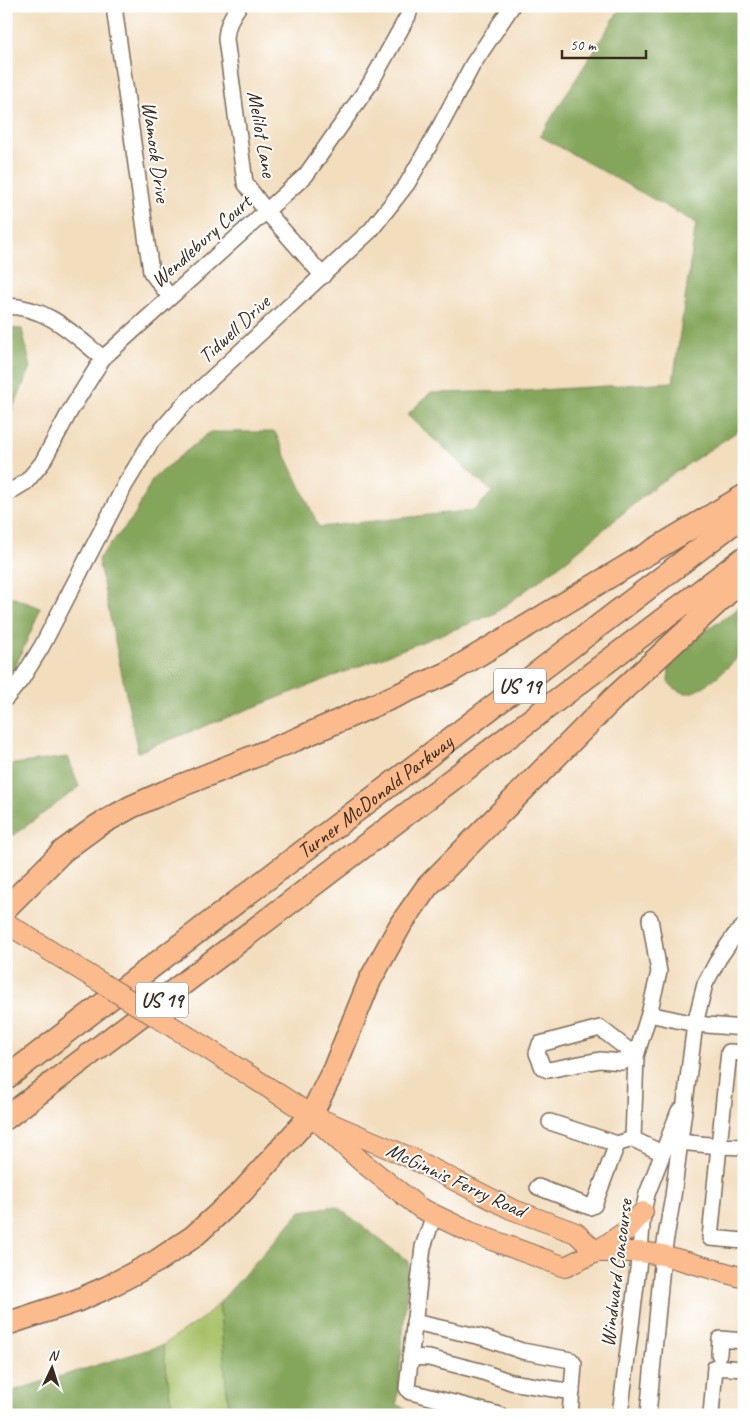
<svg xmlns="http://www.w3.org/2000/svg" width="750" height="1421" font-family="Caveat,sans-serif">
<rect width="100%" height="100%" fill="#fff"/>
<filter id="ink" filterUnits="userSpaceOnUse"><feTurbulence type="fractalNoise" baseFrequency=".02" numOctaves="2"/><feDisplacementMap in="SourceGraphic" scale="10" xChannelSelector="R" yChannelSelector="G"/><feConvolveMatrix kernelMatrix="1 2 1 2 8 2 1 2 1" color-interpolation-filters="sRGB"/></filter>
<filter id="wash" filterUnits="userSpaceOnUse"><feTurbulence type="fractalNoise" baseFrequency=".0096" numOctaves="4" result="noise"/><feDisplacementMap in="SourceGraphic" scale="20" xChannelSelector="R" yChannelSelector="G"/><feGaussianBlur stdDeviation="1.12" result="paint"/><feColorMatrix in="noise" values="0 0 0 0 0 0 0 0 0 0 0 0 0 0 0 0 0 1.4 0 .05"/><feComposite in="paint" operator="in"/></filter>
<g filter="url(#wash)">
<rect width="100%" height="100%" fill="#f2ddbd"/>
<!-- green -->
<path fill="#a6c065" stroke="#707542" d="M219 1303 229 1415H173L163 1345 204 1317Z"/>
<!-- forest -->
<g fill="#84a65a" stroke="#60683c">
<path d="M622 6H744V427L658 484 568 559 494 614 138 752 98 559 135 515 153 478 210 432H275L319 527 475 510 492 492 407 415 430 393 523 391 673 382 696 223 540 136Z"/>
<path d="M6 328 22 329 31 368 6 423Z"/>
<path d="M6 595 41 608 12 674 6 676Z"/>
<path d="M744 603V651C733 663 705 690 689 693 681 694 673 688 668 682L669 668 687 643 731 614Z"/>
<path d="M68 757 79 787 6 841V765Z"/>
<path d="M336 1206 409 1262 397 1404 414 1415H229L219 1303 301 1211Z"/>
<path d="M163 1345 173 1415H6V1393Z"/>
</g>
</g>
<g filter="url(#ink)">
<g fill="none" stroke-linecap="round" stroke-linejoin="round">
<!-- minor casing -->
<g stroke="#7b6956" stroke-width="18">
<g id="minor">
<path d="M116 6 115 14 151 272 170 297"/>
<path d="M239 6C231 17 227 25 226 39L245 183 266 211 323 276"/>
<path d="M6 306C48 307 72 333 103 358"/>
<path d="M6 494 26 482 42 463 70 411 103 358 306 175 370 84 408 16 411 6"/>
<path d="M6 698 21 680 42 646 125 485 151 442 183 405 371 230 407 184 437 132 473 64 512 6"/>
<path d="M649 1014 659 972 650 919"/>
<path d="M600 1028 636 1056 622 1062 600 1060 548 1070 543 1068 537 1053 540 1044Z"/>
<path d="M744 1053 729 1052 719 1146 744 1147"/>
<path d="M550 1122 617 1144 626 1141"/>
<path d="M680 1142 719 1146 710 1238 744 1241"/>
<path d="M662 1153 633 1139 636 1056 649 1014 695 1024 744 1028"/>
<path d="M538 1187 590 1207 594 1205 617 1144"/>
<path d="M434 1215 423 1247 407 1388 410 1392 415 1393 500 1415"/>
<path d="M414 1322 481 1337 522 1351 571 1360 574 1364 570 1415"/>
<path d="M719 1354 720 1339 744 1341"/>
<path d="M410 1357 429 1358 480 1371 511 1382 572 1392"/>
<path d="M620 1415 640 1252 643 1212 647 1194 679 1111"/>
<path d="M648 1415 663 1255 673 1196 695 1024 705 984 719 958 735 935 744 926"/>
<path d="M711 1415 715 1367 744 1369"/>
</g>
</g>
<!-- major casing -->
<g stroke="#7b6956" stroke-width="22">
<g id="major">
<path d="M6 923 55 954"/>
<path d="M205 1047 311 1115 411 1158 511 1209 576 1233 596 1252"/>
<path d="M311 1115 362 1162 420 1208 470 1232 565 1267 596 1252H640L663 1255 744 1278"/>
<path d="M596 1252 626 1231 643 1212"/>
</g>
</g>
<!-- highway casing -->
<g stroke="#7b6956" stroke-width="25">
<g id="highway">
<path d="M6 908 63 851 97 826 131 807 165 792 295 740 448 673 744 496"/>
<path id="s1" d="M6 1078 744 515"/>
<path d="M6 1118 744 558"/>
<path d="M6 1324 76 1301 108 1287 157 1261 193 1237 242 1192 311 1115 334 1069 370 980 401 924 427 887 613 699 744 578"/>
</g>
</g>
<!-- minor -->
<use href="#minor" stroke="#fff" stroke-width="15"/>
<!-- major -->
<use href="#major" stroke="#fbbb8d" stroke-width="20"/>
<!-- highway -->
<use href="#highway" stroke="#fbbb8d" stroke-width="22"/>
<!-- major-bridge casing -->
<g stroke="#7b6956" stroke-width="22" stroke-linecap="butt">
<path id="major-bridge" d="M55 954 205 1047"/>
</g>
<!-- major-bridge -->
<use href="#major-bridge" stroke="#fbbb8d" stroke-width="20"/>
</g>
</g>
<g text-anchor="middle" stroke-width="4" stroke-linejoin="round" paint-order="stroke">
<!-- shield labels -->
<g fill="#fff" stroke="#766a62" stroke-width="1">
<rect x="494" y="668.5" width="52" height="35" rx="4"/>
<rect x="136" y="982.5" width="52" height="35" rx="4"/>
</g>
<g font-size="20" font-weight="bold" fill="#3b2a1e">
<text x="520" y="693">US 19</text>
<text x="162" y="1007">US 19</text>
</g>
<!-- street labels -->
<g font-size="21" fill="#3b2a1e" stroke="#fff">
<text transform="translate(262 134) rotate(80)" y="7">Melilot Lane</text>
<text transform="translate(156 152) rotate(82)" y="7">Wamock Drive</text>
<text transform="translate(201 241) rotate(-42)" y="7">Wendlebury Court</text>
<text transform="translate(234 329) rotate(-43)" y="7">Tidwell Drive</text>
<text dy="7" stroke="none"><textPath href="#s1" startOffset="464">Turner McDonald Parkway</textPath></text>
<text transform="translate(456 1180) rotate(25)" y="7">McGinnis Ferry Road</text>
<text transform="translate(616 1273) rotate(-83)" y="7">Windward Concourse</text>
</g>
</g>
<!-- margin -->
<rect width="750" height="1421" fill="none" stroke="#fff" stroke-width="25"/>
<!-- north arrow -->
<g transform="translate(52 1368) rotate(4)" stroke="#ffffff" stroke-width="4" paint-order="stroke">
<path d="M0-4L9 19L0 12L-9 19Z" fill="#3b2a1e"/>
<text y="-8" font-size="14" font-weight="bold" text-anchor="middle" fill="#3b2a1e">N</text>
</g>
<!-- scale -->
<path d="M562 50v8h84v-8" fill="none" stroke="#3b2a1e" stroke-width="2.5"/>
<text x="570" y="50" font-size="15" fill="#3b2a1e" stroke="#ffffff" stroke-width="4" paint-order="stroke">50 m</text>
</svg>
